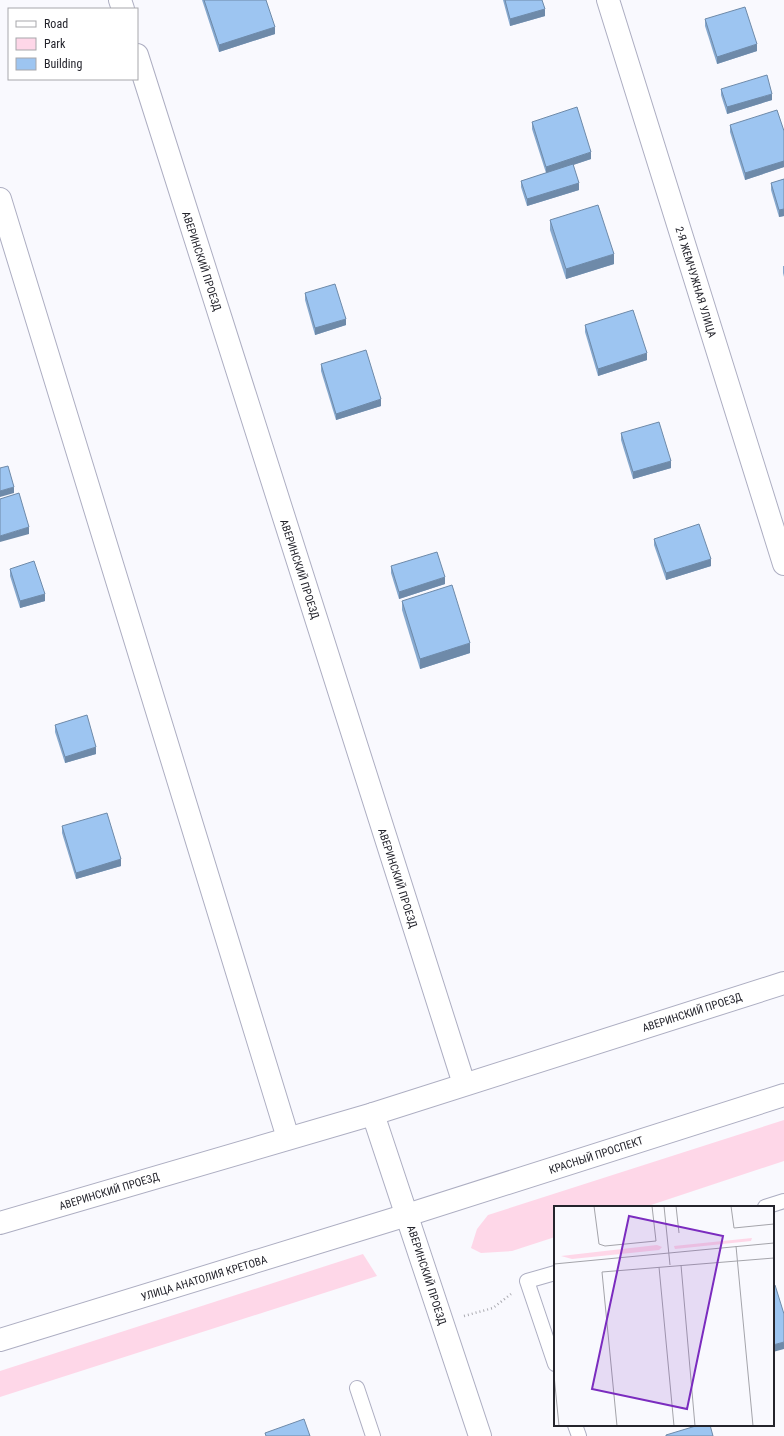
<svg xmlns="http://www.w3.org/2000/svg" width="784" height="1436" font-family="'Roboto Condensed',sans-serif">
<rect width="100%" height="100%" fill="#f9f9fe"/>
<!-- green -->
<g fill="#fed7e8">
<path d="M784 1120V1161L645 1207H555V1237L512 1251 481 1253 471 1248 477 1229 488 1215Z"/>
<path d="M363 1254 377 1276 0 1397V1371Z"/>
</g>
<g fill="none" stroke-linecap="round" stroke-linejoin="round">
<!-- service casing -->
<g stroke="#adaec2" stroke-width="16">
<g id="service">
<path d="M765 1207 784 1201"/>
<path d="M555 1273 527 1281 555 1364"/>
<path d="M357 1388 373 1436"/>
<path d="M575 1425 579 1436"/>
</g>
</g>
<!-- minor casing -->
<g stroke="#adaec2" stroke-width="24">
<g id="minor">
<path d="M120 0 123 9"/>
<path d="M608 0 784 564"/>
<path d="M137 55 464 1084"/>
<path d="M0 199 288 1138"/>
<path d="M373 1114 480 1436"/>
<path d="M0 1223 373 1114 784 983"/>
<path d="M0 1340 407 1215 784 1095"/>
</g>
</g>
<!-- path -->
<path stroke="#acacb2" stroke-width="2.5" stroke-dasharray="1 3" stroke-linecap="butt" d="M464 1316 493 1308 511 1294"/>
<!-- service -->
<use href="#service" stroke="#fff" stroke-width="14"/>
<!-- minor -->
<use href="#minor" stroke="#fff" stroke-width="22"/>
</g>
<!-- wall -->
<g fill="#87a9cf">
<path d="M202 0H266L275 34 219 52Z"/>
<path d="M503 0H542L545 16 510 26Z"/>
<path d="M705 19 757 51 717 64 705 26Z"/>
<path d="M721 89 772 100 727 114 721 95Z"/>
<path d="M532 122 591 159 573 165 579 190 527 206 521 187V181L546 173 532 129Z"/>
<path d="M730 125 784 131V167L745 180 730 132Z"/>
<path d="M784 179V216L779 217 771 190V183Z"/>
<path d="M550 220 614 264 566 279 550 230Z"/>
<path d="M783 266H784V277L783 273Z"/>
<path d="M305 293 346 325 315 335 305 300Z"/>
<path d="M585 325 647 360 598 376 585 332Z"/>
<path d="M321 364 381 406 336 420 321 371Z"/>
<path d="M621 433 671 468 633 479 621 440Z"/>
<path d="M654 539 711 566 666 580 654 545Z"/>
<path d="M391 566 445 584 399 599 391 573Z"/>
<path d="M10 569 45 601 20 608 10 576Z"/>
<path d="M402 601 470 653 420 669 402 610Z"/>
<path d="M55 725 96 754 65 763 55 732Z"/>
<path d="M62 826 121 866 76 879 62 833Z"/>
</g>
<!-- shaded-wall -->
<g fill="#6e8aa9">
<path d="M545 9V16L510 26V19Z"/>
<path d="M275 27V34L219 52V45Z"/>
<path d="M757 44V51L717 64V57Z"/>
<path d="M772 94V100L727 114V107Z"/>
<path d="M591 152V159L546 174V167Z"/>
<path d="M784 161V167L745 180V173Z"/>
<path d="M579 183V190L527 206V199Z"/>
<path d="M784 209V216L779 217V210Z"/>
<path d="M614 254V264L566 279V269Z"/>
<path d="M346 319V325L315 335V328Z"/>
<path d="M647 353V360L598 376V369Z"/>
<path d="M381 399V406L336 420V414Z"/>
<path d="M671 461V468L633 479V472Z"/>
<path d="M14 487V493L0 497V491Z"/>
<path d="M29 527V534L0 542V536Z"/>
<path d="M711 559V566L666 580V573Z"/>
<path d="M445 577V584L399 599V592Z"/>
<path d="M45 594V601L20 608V601Z"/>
<path d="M470 643V653L420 669V659Z"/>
<path d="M96 747V754L65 763V757Z"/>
<path d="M121 859V866L76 879V873Z"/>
<path d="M784 1342V1349L773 1352V1345Z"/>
</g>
<!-- building -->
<g fill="#9dc5f1" stroke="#6e8aa9">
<path d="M204 0H266L275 27 219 45Z"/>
<path d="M505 0H542L545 9 510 19Z"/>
<path d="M745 7 757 44 717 57 705 19Z"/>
<path d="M767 75 772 94 727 107 721 89Z"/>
<path d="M577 107 591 152 546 167 532 122Z"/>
<path d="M777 110 784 131V161L745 173 730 125Z"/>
<path d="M573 164 579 183 527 199 521 181Z"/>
<path d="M784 179V209L779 210 771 183Z"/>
<path d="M598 205 614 254 566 269 550 220Z"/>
<path d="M335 284 346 319 315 328 305 293Z"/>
<path d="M633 310 647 353 598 369 585 325Z"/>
<path d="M366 350 381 399 336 414 321 364Z"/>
<path d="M659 422 671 461 633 472 621 433Z"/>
<path d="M8 466 14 487 0 491V468Z"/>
<path d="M19 493 29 527 0 536V499Z"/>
<path d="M699 524 711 559 666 573 654 539Z"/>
<path d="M437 552 445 577 399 592 391 566Z"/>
<path d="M34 561 45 594 20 601 10 569Z"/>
<path d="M452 585 470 643 420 659 402 601Z"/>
<path d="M87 715 96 747 65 757 55 725Z"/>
<path d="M107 813 121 859 76 873 62 826Z"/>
<path d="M773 1285H775L784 1314V1342L773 1345Z"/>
<path d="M304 1419 310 1436H266L265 1433Z"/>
<path d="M699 1425H710L713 1436H666V1435Z"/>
</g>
<g text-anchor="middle" stroke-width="3" stroke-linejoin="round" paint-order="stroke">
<!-- street labels -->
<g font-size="11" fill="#24242c" stroke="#fff">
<text transform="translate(202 261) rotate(72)" y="4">АВЕРИНСКИЙ ПРОЕЗД</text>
<text transform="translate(696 282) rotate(73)" y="4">2-Я ЖЕМЧУЖНАЯ УЛИЦА</text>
<text transform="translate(300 569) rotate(72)" y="4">АВЕРИНСКИЙ ПРОЕЗД</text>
<text transform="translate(398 878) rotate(72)" y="4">АВЕРИНСКИЙ ПРОЕЗД</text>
<text transform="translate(692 1012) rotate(-18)" y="4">АВЕРИНСКИЙ ПРОЕЗД</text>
<text transform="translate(596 1155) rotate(-18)" y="4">КРАСНЫЙ ПРОСПЕКТ</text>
<text transform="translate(109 1191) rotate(-17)" y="4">АВЕРИНСКИЙ ПРОЕЗД</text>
<text transform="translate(427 1275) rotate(72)" y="4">АВЕРИНСКИЙ ПРОЕЗД</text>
<text transform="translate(204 1278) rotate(-17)" y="4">УЛИЦА АНАТОЛИЯ КРЕТОВА</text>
</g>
</g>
<!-- overview -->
<g transform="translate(554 1206)">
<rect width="220" height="220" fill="#f9f9fe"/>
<path d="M198 32 197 35 121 43 120 40ZM103 39 108 41 105 44 18 53 7 50Z" fill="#fed7e8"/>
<path fill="none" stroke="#a4a4aa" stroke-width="1" d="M40 0 45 38 51 40 102 35 98 0M110 0 116 59M122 0 125 27M177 0 180 22 220 18M182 40 199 220M0 58 220 37M127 59 141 220M105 61 120 220M0 169 5 220M63 220 48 66 220 52"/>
<path fill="#7b2cbf" fill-opacity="0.15" stroke="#7b2cbf" stroke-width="2" d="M75 10 169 30 133 203 38 183Z"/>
<rect width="220" height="220" fill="none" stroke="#24242c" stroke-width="2"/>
</g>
<!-- legend -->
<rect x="8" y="8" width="130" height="72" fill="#ffffff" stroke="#a7a7ab"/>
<rect x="16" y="21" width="20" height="6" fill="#ffffff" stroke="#a7a7ab"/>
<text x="44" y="28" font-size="12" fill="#24242c">Road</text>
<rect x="16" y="38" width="20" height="12" fill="#fed7e8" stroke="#a7a7ab"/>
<text x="44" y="48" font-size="12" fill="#24242c">Park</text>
<rect x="16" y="58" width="20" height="12" fill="#9dc5f1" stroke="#a7a7ab"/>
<text x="44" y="68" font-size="12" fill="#24242c">Building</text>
</svg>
